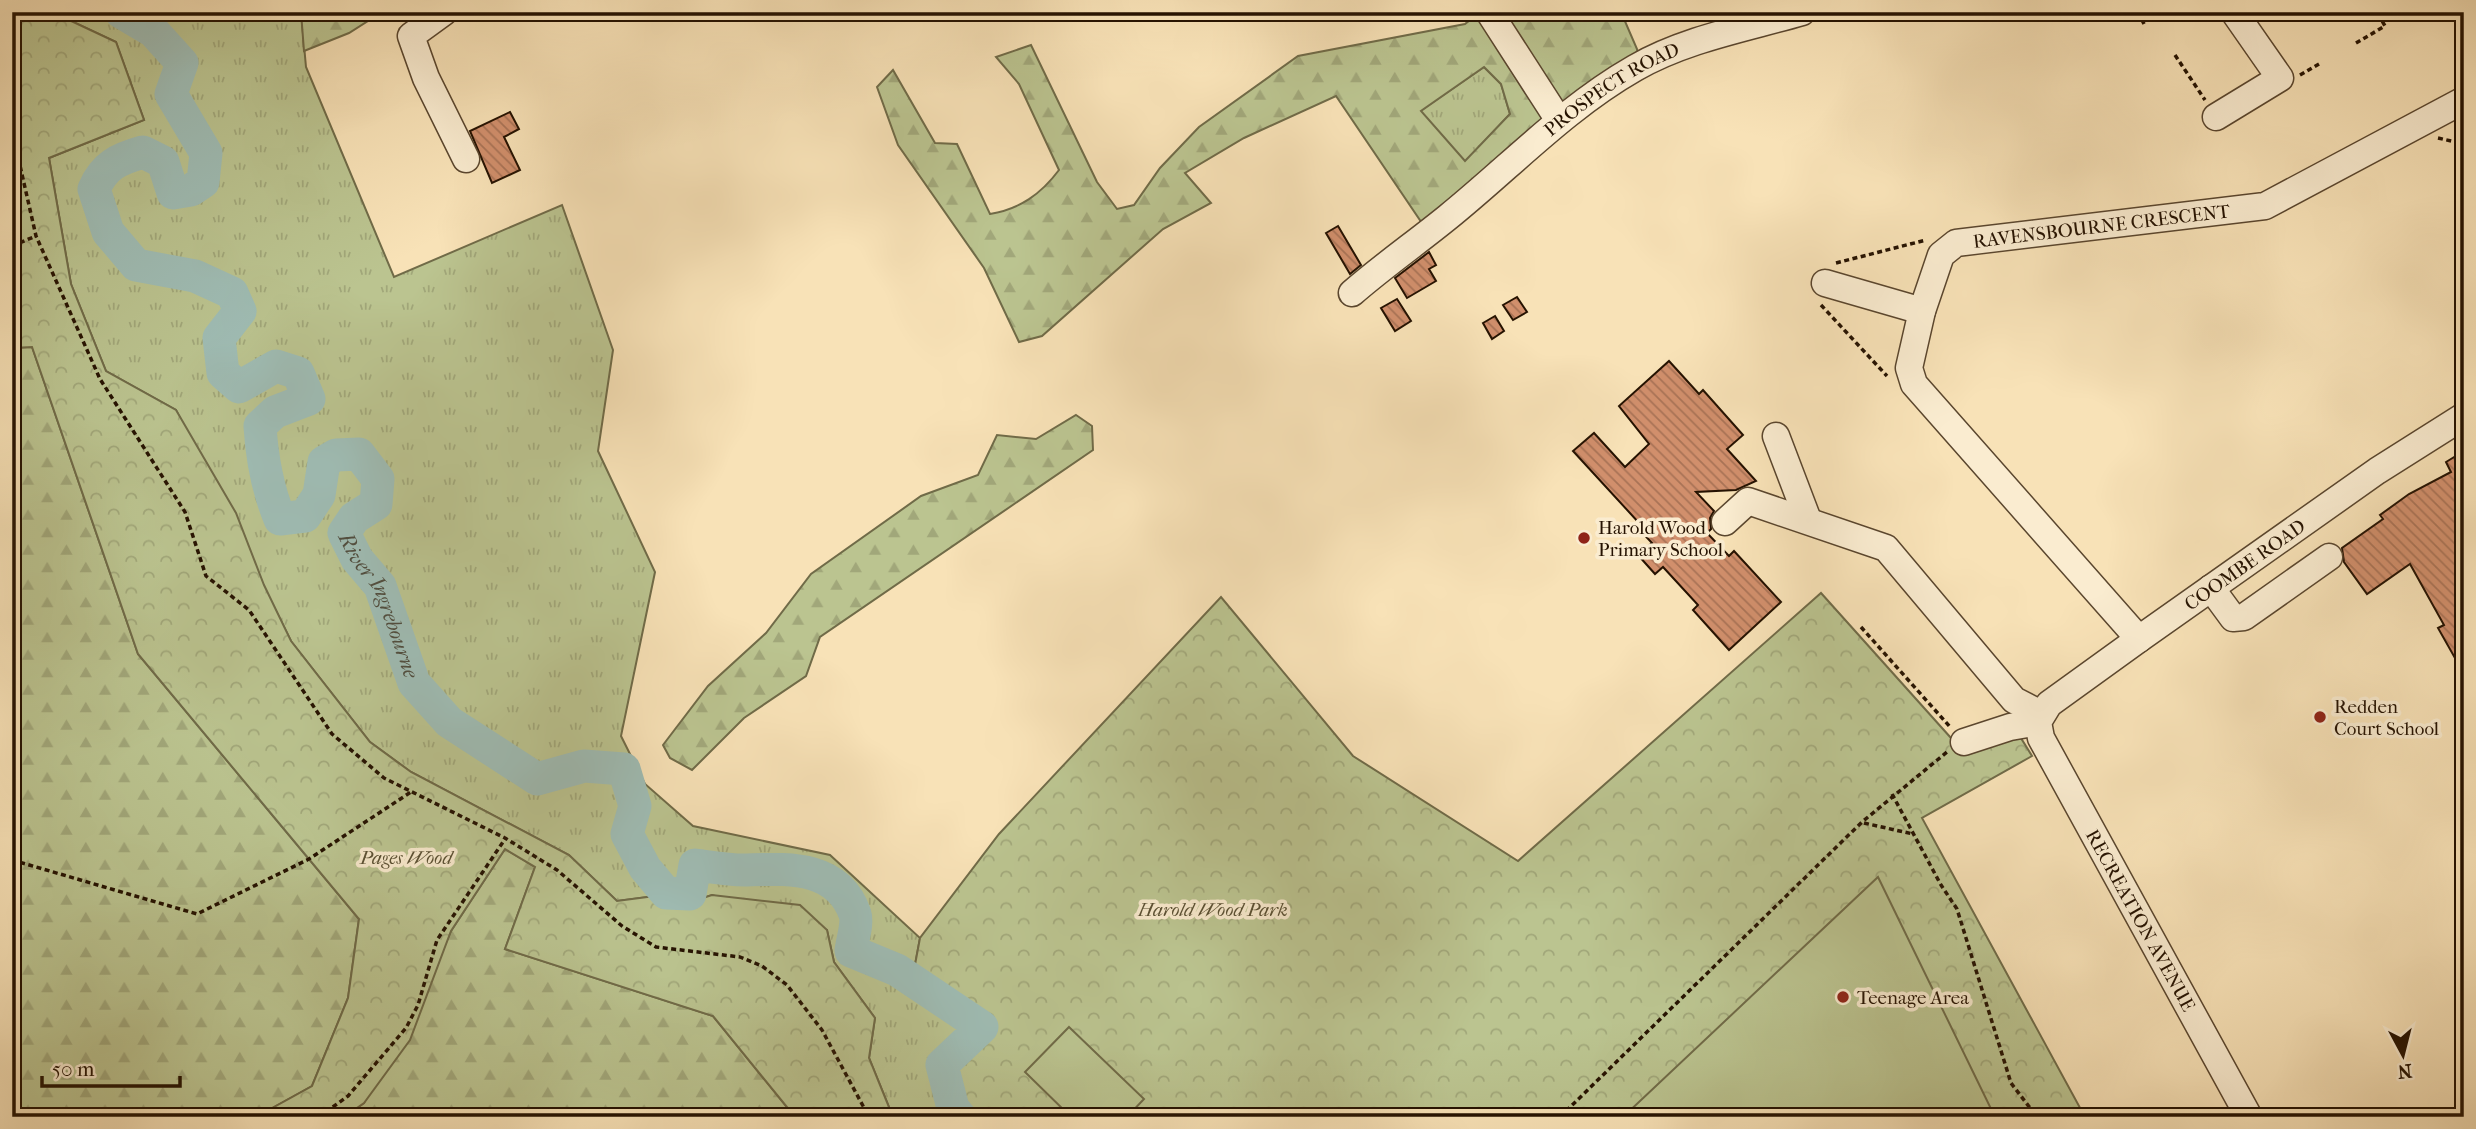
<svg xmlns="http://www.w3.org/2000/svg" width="2476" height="1129" font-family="'IM FELL French Canon',serif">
<defs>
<pattern id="grass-tufts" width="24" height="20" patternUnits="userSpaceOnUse" patternTransform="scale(1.75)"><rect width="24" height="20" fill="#bbc490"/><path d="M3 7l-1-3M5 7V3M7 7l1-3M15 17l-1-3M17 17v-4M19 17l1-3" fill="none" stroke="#a1a77a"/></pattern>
<pattern id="forest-firs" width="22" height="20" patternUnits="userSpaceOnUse" patternTransform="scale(1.75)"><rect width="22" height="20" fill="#bbc490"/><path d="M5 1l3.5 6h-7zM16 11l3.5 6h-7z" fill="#a1a77a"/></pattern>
<pattern id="park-crowns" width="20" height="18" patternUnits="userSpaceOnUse" patternTransform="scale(1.75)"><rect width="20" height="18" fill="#bbc490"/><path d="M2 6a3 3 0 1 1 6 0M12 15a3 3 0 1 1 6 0" fill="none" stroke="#a1a77a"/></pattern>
<pattern id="building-back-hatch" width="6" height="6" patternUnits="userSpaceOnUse" patternTransform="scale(1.75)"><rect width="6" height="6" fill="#d18f6c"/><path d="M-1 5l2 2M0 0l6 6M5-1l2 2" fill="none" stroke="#a97356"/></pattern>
</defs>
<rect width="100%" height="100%" fill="#f8e2b7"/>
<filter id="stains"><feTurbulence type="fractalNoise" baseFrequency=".00286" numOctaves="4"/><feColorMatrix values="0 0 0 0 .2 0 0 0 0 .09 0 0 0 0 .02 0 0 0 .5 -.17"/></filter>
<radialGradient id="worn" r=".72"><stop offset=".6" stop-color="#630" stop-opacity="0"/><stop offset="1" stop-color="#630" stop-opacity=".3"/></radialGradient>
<!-- grass -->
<g fill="url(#grass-tufts)" stroke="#706b48" stroke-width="2">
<path d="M52 12H301L306 67 394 277 562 205 613 350 598 451 655 572 621 736 645 784 693 826 830 855 920 938 911 986 965 1030 935 1065 946 1117H893L869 1058 875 1018 834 962 827 930 712 895 678 906 655 896 617 901 569 855 411 772 370 742 291 641 176 410 106 371 71 284 49 158 144 120 116 42Z"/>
<path d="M1484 67 1501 84 1510 114 1465 162 1420 111Z"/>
</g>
<!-- forest -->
<g fill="url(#forest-firs)" stroke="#706b48" stroke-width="2" fill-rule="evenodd">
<path d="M301 12H382L349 33 304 51Z"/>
<path d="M1480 12H1621L1637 49 1640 66 1428 232 1336 96 1244 138 1185 173 1211 203 1163 229 1042 336 1019 342 984 268 898 145 877 87 893 70 935 143 957 144 990 214C1020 209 1041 194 1059 170L1019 84 996 57 1031 45 1097 182 1117 209 1134 205 1160 168 1199 127 1298 56 1465 24ZM1484 67 1501 84 1510 114 1465 161 1421 111Z"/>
<path d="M32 347 138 654 359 919 348 998 312 1086 256 1117H12V348Z"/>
<path d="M1076 415 1092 426 1093 450 820 637 806 676 744 718 692 770 670 758 663 745 708 686 766 633 811 574 921 496 978 475 997 435 1036 439Z"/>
<path d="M505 849 535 867 505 949 713 1016 795 1117H344L364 1103 435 968 451 931Z"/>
</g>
<!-- park -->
<g fill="url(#park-crowns)" stroke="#706b48" stroke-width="2">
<path d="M12 12H52L116 42 144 120 49 158 71 284 106 371 176 410 236 513 264 585 291 641 370 742 411 772 569 855 617 901 655 896 678 906 712 895 800 905 827 930 834 962 875 1018 869 1058 893 1117H795L713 1016 505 949 535 867 505 849 451 931 410 1040 364 1103 344 1117H256L312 1086 348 998 359 919 138 654 32 347 12 348Z"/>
<path d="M1821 593 1951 738 1978 746 2019 735 2032 756 1922 818 2085 1117H946L935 1064 964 1030 911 986 920 938 999 834 1221 597 1353 756 1518 861Z"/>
</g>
<!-- pitch -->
<g fill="#bbc490" stroke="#706b48" stroke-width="2">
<path d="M1878 877 1995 1117H1623Z"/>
<path d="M1069 1027 1144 1099 1127 1117H1071L1025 1072Z"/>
</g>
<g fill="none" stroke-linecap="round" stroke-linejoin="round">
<!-- river -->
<path stroke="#9fbdb5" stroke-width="33" id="s1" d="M121 12 153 31 182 63 171 94 206 153 203 182 191 190 173 193 163 162 143 152C118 159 104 166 94 189L108 232 136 265 195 276 232 293 240 311 219 338 223 373 239 387 276 366 298 373 309 399 275 412 260 426C262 459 267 488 280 519L305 516 319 495 324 462 336 455 359 454 378 479 376 504 354 518 344 533 357 559 380 586 414 683 449 722 537 779 584 766 624 769 635 806 627 834 645 868 666 893 690 894 695 865C711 867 728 870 744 870 786 869 837 864 855 914 858 924 852 941 851 951L897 970 982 1027 942 1065 953 1108 960 1117"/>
</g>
<!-- building -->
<g fill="url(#building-back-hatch)" stroke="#251201" stroke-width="2">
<path d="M510 112 519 129 504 137 520 170 492 183 470 131Z"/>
<path d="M1338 226 1361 265 1350 274 1326 233Z"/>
<path d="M1429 252 1436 265 1429 269 1436 281 1407 298 1395 278Z"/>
<path d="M1517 297 1527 312 1513 320 1503 305Z"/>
<path d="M1397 299 1411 321 1395 331 1381 308Z"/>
<path d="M1495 316 1504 331 1492 339 1483 323Z"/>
<path d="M1669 361 1699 394 1703 390 1743 435 1727 449 1756 481 1736 490 1696 492 1714 511 1710 518 1711 529 1707 533 1729 556 1734 551 1781 602 1729 650 1693 610 1698 605 1663 567 1655 574 1638 555 1652 543 1637 527 1640 524 1573 451 1594 433 1625 467 1649 444 1619 406Z"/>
<path d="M2464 451V674L2438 628 2444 625 2410 564 2367 594 2344 562 2342 548 2383 519 2380 515 2409 494 2451 472 2446 462Z"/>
</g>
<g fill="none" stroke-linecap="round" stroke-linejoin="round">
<!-- minor casing -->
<g stroke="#5a462e" stroke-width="29">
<g id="minor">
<path d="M444 12 411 36 426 78 466 159"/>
<path d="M1489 12 1558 119"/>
<path d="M2216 117 2280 78 2234 12"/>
<path d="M1825 283 1922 311"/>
<path id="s2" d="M1352 293C1383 266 1416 243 1448 217 1511 166 1565 108 1635 68 1685 39 1747 28 1802 12"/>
<path d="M1776 436 1808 520"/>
<path d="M1725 522 1748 501 1886 548 2014 700 2041 714"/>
<path d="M2211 588 2233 618 2244 617 2329 557"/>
<path id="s3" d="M2139 639 1914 384 1909 368 1922 311 1941 255 1956 243 2265 206 2464 100"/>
<path d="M1964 742 2010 727 2038 722"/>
<path id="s4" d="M2249 1117 2041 738 2038 722 2049 704 2139 639 2377 471 2464 416"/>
</g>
</g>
<!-- path -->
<g stroke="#251201" stroke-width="3.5" stroke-dasharray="5 3.5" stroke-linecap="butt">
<path d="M2138 12 2145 26"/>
<path d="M2356 43 2385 26 2377 12"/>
<path d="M2175 55 2205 100"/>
<path d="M12 65 16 148 36 236 100 379 185 512 206 576 249 610 332 734 384 778 505 838 557 870 622 926 656 947 740 957 762 966 787 985 822 1030 869 1117"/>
<path d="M2300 75 2319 64"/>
<path d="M2438 138 2464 144"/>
<path d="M12 246 36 236"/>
<path d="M1836 263 1926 240"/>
<path d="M1821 305 1887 376"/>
<path d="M1861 627 1951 728"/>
<path d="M1892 794 1941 885 1957 909 2011 1083 2037 1117"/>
<path d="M1864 823 1913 834"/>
<path d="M12 860 197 914 309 859 411 792"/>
<path d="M319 1117 348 1096 406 1028 418 1005 437 940 505 839"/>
<path d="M1560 1117 1862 822 1947 752"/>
</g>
<!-- minor -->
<use href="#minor" stroke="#faecd0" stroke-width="26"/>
</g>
<!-- markers -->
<g fill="#8f2418" stroke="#faecd0" stroke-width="2.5">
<circle cx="1584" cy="538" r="7"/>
<circle cx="2320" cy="717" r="7"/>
<circle cx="1843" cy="997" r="7"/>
</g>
<g text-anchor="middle" stroke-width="7" stroke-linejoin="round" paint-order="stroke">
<!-- street labels -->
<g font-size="19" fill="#251201" stroke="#faecd0">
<text dy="7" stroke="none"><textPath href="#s2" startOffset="331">PROSPECT ROAD</textPath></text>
<text dy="7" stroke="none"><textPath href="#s3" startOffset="640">RAVENSBOURNE CRESCENT</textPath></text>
<text dy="7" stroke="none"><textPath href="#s4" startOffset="710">COOMBE ROAD</textPath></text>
<text transform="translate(2141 920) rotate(61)" y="7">RECREATION AVENUE</text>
</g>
<!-- poi labels -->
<g font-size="19" fill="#251201" stroke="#faecd0" text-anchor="start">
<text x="1598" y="534">Harold Wood<tspan x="1598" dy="22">Primary School</tspan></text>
<text x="2334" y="713">Redden<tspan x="2334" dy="22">Court School</tspan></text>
<text x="1857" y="1004">Teenage Area</text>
</g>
<!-- park labels -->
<g font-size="19" font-style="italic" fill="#5a5033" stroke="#faecd0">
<text x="406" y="864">Pages Wood</text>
<text x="1213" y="916">Harold Wood Park</text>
</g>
<!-- water labels -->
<g font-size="21" font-style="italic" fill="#504e40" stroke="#faecd0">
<text dy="7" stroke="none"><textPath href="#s1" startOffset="1211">River Ingrebourne</textPath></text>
</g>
</g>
<!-- margin -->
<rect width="2476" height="1129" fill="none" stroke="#f8e2b7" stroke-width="42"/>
<rect x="14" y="14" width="2448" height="1101" fill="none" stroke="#251201" stroke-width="3.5"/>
<rect x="21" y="21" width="2434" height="1087" fill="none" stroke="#251201" stroke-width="2"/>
<!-- north arrow -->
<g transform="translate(2403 1055) rotate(173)" stroke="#faecd0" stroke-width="5" paint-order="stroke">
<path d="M0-5L12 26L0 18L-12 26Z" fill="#251201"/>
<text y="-10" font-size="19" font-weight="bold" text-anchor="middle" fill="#251201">N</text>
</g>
<!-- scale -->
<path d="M42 1076v10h138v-10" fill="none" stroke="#251201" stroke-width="3.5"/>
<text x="52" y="1076" font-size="21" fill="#251201" stroke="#faecd0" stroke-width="5" paint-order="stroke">50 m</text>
<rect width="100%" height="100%" filter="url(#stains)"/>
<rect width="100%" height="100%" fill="url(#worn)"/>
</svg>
